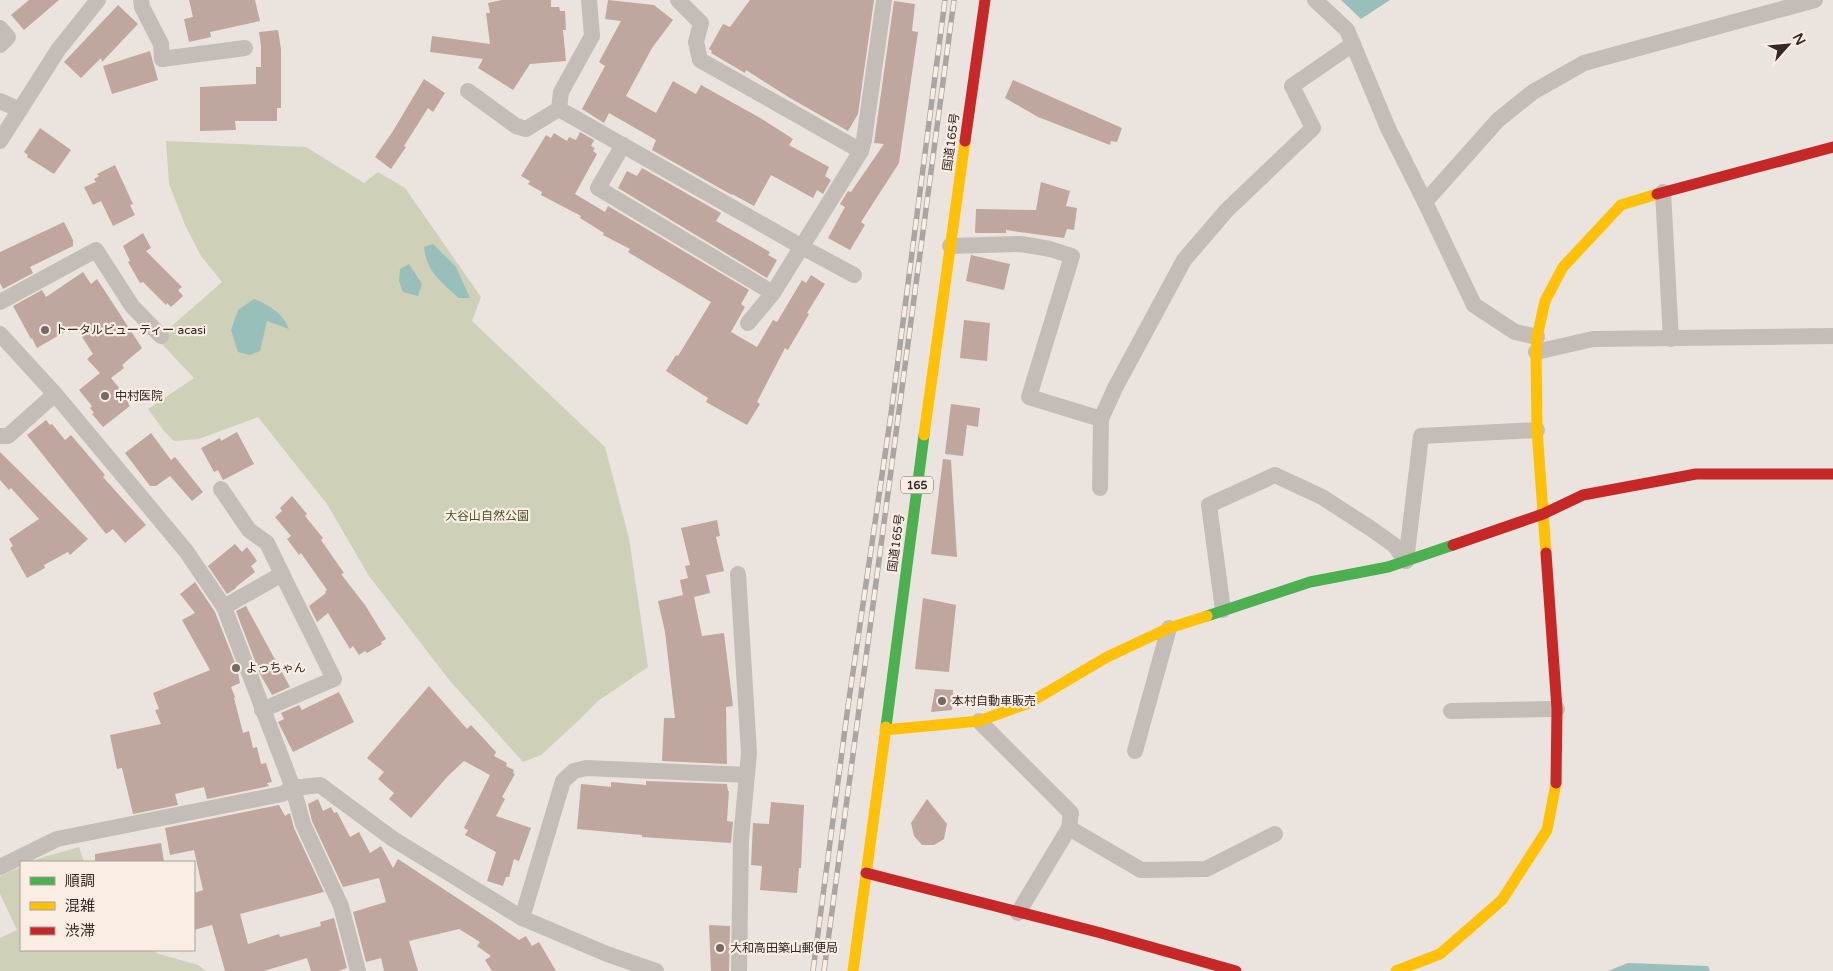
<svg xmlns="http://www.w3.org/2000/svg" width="1833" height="971" font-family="'Varela Round','Noto Sans JP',sans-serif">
<rect width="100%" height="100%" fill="#ebe4de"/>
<!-- green -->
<g fill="#ced0b8">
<path d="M166 141 306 147 364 183 378 172 405 188 481 297 472 321 605 447 629 538 648 667 598 701 577 722 541 755 523 762 450 681 369 576 327 504 258 417 199 439 174 441 164 431 148 409 194 378 157 339 222 282 201 256 185 225 169 184Z"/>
<path d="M79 847 84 862H31L40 858Z"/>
<path d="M21 867V950H155L156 953 198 965 206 971H0V938L17 930 0 894V876Z"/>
</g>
<!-- water -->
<g fill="#99bfba">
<path d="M1341 0H1390L1361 19Z"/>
<path d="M433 244 456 267 470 298H459C442 283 426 271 424 247Z"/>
<path d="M409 264 422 284 418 296 403 292 399 281 400 269Z"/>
<path d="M254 299C269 305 283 313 289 329L267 321 260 351 250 355 238 352 231 330 238 310Z"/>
<path d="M1628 963 1708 966 1710 971H1608Z"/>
</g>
<!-- building -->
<g fill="#bfa69f">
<path d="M29 0H59L24 30 11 15Z"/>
<path d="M189 0H255L260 21 210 32 211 37 189 42 184 19 193 17Z"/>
<path d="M502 0H551V7H559L560 11H565L566 30H563L566 61 530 64 513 90 478 68 483 59 430 52 432 36 490 44 486 13H490L488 3Z"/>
<path d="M608 0 654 5 673 20 652 48 626 96 656 113 673 81 696 94 701 85 762 119 793 139 789 145 829 167 825 176 831 180 823 194 817 190 813 198 771 175 754 206 732 194V195L652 150 656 140 609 113 604 123 582 109 605 66 599 62 621 21 605 19Z"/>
<path d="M750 0H874L858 114 848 131 790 98 746 70 745 73 711 53 712 51 709 49 723 24 730 27Z"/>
<path d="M894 1 915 4 912 31 918 32 899 163 861 222 865 225 850 250 828 238 845 207 840 204 848 191 851 192 884 144 874 143Z"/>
<path d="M118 5 138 24 102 62 101 58 81 78 64 62Z"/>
<path d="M278 30 281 49V108H277V121H235L236 130 200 131V87L256 84V67H261V46L259 32Z"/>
<path d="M150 51 158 80 112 94 103 66Z"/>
<path d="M424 79 445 93 433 112 428 108 404 146 406 147 391 169 375 157 393 131Z"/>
<path d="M1013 80 1122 128 1117 142 1111 141 1110 145 1038 117 1005 98Z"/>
<path d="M40 128 71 150 54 174 27 157 28 155 24 152Z"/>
<path d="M580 132 594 140 591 146 595 148 593 151 597 154 575 194 605 212 608 206 749 290 741 304 745 307 731 332 757 347 773 320 777 322 802 280 806 283 811 275 825 284 807 313 809 314 788 350 785 348 757 402 760 404 747 425 706 402 708 398 666 371 676 355 678 356 711 302 628 252 630 249 603 235 604 233 580 218 581 216 541 195 542 192 528 184 530 181 521 176 546 135 551 138 554 133 567 141 569 137 576 140Z"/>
<path d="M115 165 133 204 130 205 135 215 113 226 101 201 93 205 84 187 96 182 94 179 99 176 97 174Z"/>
<path d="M642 168 721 213 716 221 770 252 768 255 777 260 767 278 618 188 627 171 637 176Z"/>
<path d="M1041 182 1070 191 1066 206 1077 208 1074 230 1067 229 1064 238 1006 230V233H975L976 209 1036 210Z"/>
<path d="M64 222 73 240V246L30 267 33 273 3 289 0 283V252Z"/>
<path d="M143 233 151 248 146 251 182 287 178 290 183 296 171 307 167 303 166 305 143 282 140 283 128 262 130 261 123 246Z"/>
<path d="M971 255 1010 264 1004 290 966 281Z"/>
<path d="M83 272 91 284 97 279 142 348 122 365 124 368 111 378 131 402 128 404 130 406 103 427 92 414 94 413 90 408 92 406 79 390 100 373 87 359 93 354 75 326 37 348 32 338 31 339 13 306 42 290 46 297Z"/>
<path d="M964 320 990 323 987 361 960 358Z"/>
<path d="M951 404 980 408 978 427 967 425 963 456 945 454Z"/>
<path d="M46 420 50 425 52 424 65 440 71 435 105 475 103 477 146 525 125 543 113 529 106 534 27 435Z"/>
<path d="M237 432 254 464 223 480 218 470 214 472 201 448 220 438 221 441Z"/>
<path d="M151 433 171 460 175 457 203 492 192 501 170 476 156 486H150L125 453Z"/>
<path d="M0 452 88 539 70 555 68 552 44 565 45 568 27 578 10 548 13 546 9 539 39 519 11 488 9 490 0 480Z"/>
<path d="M943 459 951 460 957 557 931 554Z"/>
<path d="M292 496 307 514 305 516 323 538 321 540 344 573 341 574 365 605 386 639 381 642 382 644 367 653 365 651 359 655 353 646 350 649 328 613 317 622 309 606 326 593 325 592 327 590 301 553 299 555 287 539 291 536 275 517 282 511 280 508Z"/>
<path d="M717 520 720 536 716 537 724 571 706 575 710 593 694 597 702 636 724 633 733 706 726 707 727 764 662 761 664 718H675L665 632 658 601 683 595 680 580 688 578 685 566 690 565 681 528Z"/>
<path d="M235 544 242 552 247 547 257 561 251 566 255 572 236 587V588L227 594 208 566Z"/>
<path d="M195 582 215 612 237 668 240 683 231 687 235 697 234 698 243 733 249 731 253 748 257 747 261 764 266 763 272 782 267 783 269 786 207 799 204 787 175 794 178 805 133 814 122 768 117 769 110 735 161 724 155 710 159 709 153 693 210 670 182 620 195 613 180 594Z"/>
<path d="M923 598 956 605 949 672 915 669Z"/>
<path d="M246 606 290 687 272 695 260 674 236 611Z"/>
<path d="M429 686 467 729 471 725 496 752 494 756 507 763 506 766 514 770 513 773 515 774 502 797 505 799 496 816 531 828 519 861 514 859 509 877H506L503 886 487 881 496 852 465 835 468 830 464 828 490 775 464 761 448 776 411 818 389 799 394 793 378 779 384 772 367 758Z"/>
<path d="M935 689 953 690 952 710 931 712Z"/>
<path d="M339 692 354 722 293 752 278 722 284 719 281 713 299 705 302 710Z"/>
<path d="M646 781 727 784 728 791H729L727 821 733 822 731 843 642 837V835L577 829 581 784 611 787V782L646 785Z"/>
<path d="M318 799 323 811 331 807 334 813 337 812 350 837 359 832 370 853 381 846 393 868 398 859 495 923 519 940 526 936 532 946 539 942 556 971H492L485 960 491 956 477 946 480 942 459 929 409 941 418 971H384L381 958 366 962 353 912 386 902 379 878 343 887 312 821 308 804Z"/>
<path d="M927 799 947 824 944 839 934 845H922L914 836 911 823Z"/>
<path d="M771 802 804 805 801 868H799L797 893 760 890 762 866 751 865 753 823 769 824Z"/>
<path d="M279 805 285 816 290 813 294 828 324 892 240 914 248 944 279 934 280 937 321 926 320 922 334 918 347 968 338 971H311L307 958 264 971H225L212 925 194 930V893L203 890 194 850 170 855 165 828Z"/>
<path d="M161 843 164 862H95V854Z"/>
<path d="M709 925 730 926 729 971H711Z"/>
</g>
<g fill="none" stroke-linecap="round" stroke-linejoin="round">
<!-- street -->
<g stroke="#c4bcb7" stroke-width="16">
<path d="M141 0 142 7 161 44 162 59 245 48"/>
<path d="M589 0 592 36 561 92 559 109 802 247 854 275"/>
<path d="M678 0 701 23 696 42 700 60 861 151"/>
<path d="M1315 0 1347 30 1388 128 1425 202"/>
<path d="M0 28 8 37 0 45"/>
<path d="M468 91 516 126 526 129 559 109"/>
<path d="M0 101 20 110"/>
<path d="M0 141 58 50 98 0"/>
<path d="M623 145 598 188 773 293"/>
<path d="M1663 192 1671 339"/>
<path d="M950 246 1021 244 1050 249 1072 256 1029 397 1101 419"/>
<path d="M0 302 96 250 132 306 161 336"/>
<path d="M748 323 773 293 861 151 864 140 884 0"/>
<path d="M0 334 55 394 186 551 224 607 293 788 303 824 341 906 358 971"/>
<path d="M1537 337 1515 332 1474 305 1425 202 1498 120 1533 92 1584 63 1815 0"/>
<path d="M1536 352 1593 339 1833 336"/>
<path d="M0 436H8L55 394"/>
<path d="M1100 488 1101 419 1115 388 1184 260 1227 210 1313 128 1292 86 1353 44"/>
<path d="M221 489 249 530 267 543 282 574 224 607"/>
<path d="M1406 561 1421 436 1537 430"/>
<path d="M738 574 749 753 741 839 739 971"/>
<path d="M1223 610 1209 505 1275 475 1322 497 1370 528 1394 545 1406 561"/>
<path d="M262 710 334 679 282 574"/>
<path d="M1451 711 1557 709"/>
<path d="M979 721 1071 813 1069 828 1018 913"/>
<path d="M1135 751 1169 628"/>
<path d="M1069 828 1141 870 1206 869 1275 834"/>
<path d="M0 867 57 839 282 794 293 788 320 785 393 839 522 918 607 954 656 971"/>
<path d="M522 918 563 781 574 771 586 768 747 775"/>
</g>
<!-- fast -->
<g stroke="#4caf50" stroke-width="11">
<path d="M1207 616 1310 582 1388 567 1453 545"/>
<path d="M886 727 924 435"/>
</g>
<!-- slow -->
<g stroke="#ffc107" stroke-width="11">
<path d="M924 435 965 141"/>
<path d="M1546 553 1537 430 1536 352 1537 337 1545 301 1563 267 1621 205 1657 194"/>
<path d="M885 730 979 721 1029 703 1107 657 1169 628 1207 616"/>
<path d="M853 971 886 727"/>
<path d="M1396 971 1440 954 1502 900 1547 830 1556 783"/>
</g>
<!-- jam -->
<g stroke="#c62828" stroke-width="11">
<path d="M965 141 985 0"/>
<path d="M1657 194 1833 147"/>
<path d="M1453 545 1543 514 1583 495 1696 474H1833"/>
<path d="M1546 553 1557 709 1556 783"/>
<path d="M866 873 1101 933 1236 971"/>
</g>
<!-- rail casing -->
<g stroke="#aba5a2" stroke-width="5.5">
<g id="rail">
<path d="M813 971 848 706 891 414 945 0"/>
<path d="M824 971 954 0"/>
</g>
</g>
<!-- rail -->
<use href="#rail" stroke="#f9ede4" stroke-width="4" stroke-dasharray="11" stroke-linecap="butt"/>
</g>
<!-- markers -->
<g fill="#746a66" stroke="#f9ede4" stroke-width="2">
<circle cx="45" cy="330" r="5"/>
<circle cx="105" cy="396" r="5"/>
<circle cx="236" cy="668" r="5"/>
<circle cx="942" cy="701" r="5"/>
<circle cx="720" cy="948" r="5"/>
</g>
<g text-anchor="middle" stroke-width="4.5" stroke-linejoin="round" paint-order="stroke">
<!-- shield labels -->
<rect fill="#f9ede4" stroke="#6f645f" stroke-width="1" x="901" y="476.5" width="32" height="17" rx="4"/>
<g font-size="11" font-weight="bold" fill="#342926">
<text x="917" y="489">165</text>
</g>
<!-- street labels -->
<g font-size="12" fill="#342926" stroke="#f9ede4">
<text transform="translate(951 142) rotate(-82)" y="4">国道165号</text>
<text transform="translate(896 543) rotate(-82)" y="4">国道165号</text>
</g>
<!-- poi labels -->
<g font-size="12" fill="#342926" stroke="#f9ede4" text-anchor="start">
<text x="55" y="334">トータルビューティー acasi</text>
<text x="115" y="400">中村医院</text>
<text x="246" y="672">よっちゃん</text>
<text x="952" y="705">本村自動車販売</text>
<text x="730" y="952">大和高田築山郵便局</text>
</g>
<!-- park labels -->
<g font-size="12" fill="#485329" stroke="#f9ede4">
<text x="487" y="520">大谷山自然公園</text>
</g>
</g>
<!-- legend -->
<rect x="20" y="861" width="175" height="90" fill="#f9ede4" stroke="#aa9f98"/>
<rect x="30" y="877" width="25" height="8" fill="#4caf50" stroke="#aa9f98"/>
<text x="65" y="886" font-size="15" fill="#342926">順調</text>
<rect x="30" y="902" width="25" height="8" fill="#ffc107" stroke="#aa9f98"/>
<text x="65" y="911" font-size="15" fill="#342926">混雑</text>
<rect x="30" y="927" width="25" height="8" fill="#c62828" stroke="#aa9f98"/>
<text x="65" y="936" font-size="15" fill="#342926">渋滞</text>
<!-- north arrow -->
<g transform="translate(1788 45) rotate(63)" stroke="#f9ede4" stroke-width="4" paint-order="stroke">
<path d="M0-4L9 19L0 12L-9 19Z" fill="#342926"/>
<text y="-8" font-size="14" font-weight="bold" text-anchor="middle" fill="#342926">N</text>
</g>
</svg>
